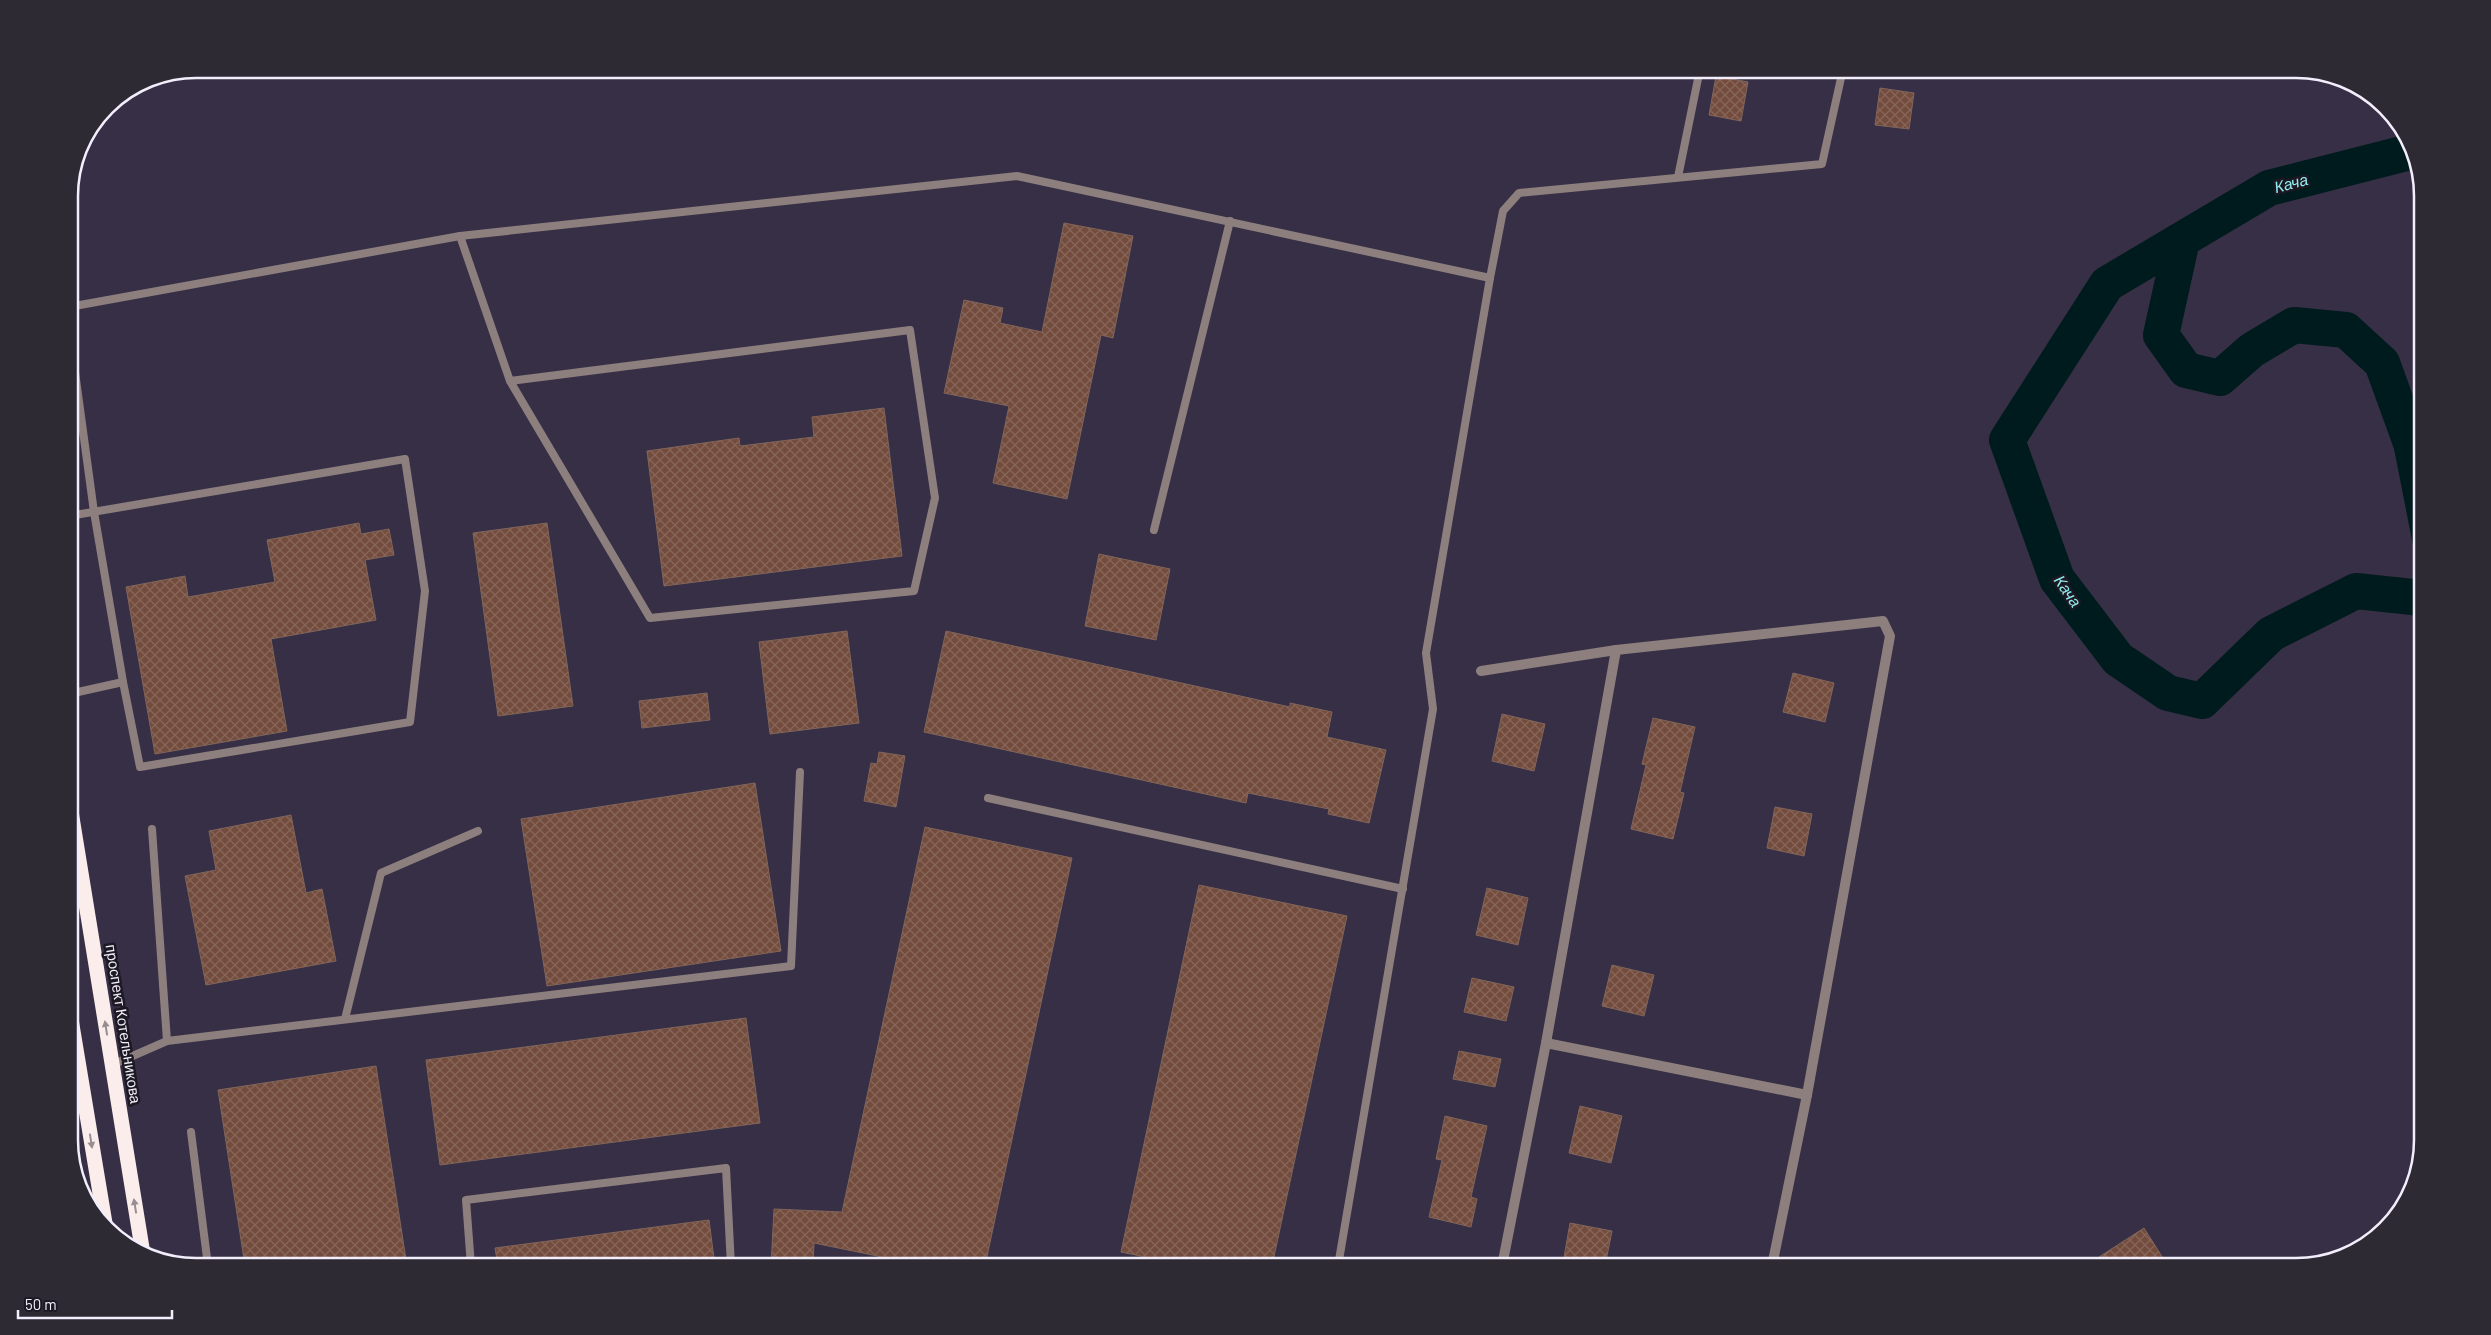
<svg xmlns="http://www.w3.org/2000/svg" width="2491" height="1335" font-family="Barlow,sans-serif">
<defs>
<pattern id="building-cross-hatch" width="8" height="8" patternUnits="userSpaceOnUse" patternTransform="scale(1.25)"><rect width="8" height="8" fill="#734c3d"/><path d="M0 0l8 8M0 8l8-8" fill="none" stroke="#87665a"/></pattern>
</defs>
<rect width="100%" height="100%" fill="#362f45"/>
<!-- water -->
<path fill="#001b1d" d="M2414 413 2422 434V608L2415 607 2417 566 2389 423Z"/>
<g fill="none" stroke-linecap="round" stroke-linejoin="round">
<!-- river -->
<g stroke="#001b1d" stroke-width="36">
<path d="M2410 152 2269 188 2107 284 2007 440 2057 579 2118 659 2168 693 2202 701 2271 634 2356 591 2422 598"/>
<path d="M2182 240 2161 335 2186 370 2220 378 2252 350 2294 325 2346 330 2382 363 2419 465"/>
</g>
</g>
<!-- building -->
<g fill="url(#building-cross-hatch)" stroke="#81655a">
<path d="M1716 76 1748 82 1741 121 1709 115Z"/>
<path d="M1880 88 1914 93 1909 129 1875 125Z"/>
<path d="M1064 223 1133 236 1113 338 1101 335 1067 499 993 483 1009 406 944 393 964 300 1003 308 1000 323 1042 332Z"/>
<path d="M884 408 902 556 664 586 647 451 739 438 740 446 814 437 812 417Z"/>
<path d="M359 523 361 534 389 529 394 555 365 560 376 620 271 639 287 731 155 754 126 587 185 576 188 597 275 582 267 540Z"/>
<path d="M547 523 573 706 498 716 473 533Z"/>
<path d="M1099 554 1170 569 1156 640 1085 626Z"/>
<path d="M847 631 859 723 770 734 759 642Z"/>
<path d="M946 631 1290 707V703L1332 712 1327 737 1386 750 1369 823 1328 814 1329 809 1248 793 1246 803 924 732Z"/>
<path d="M1793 673 1834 683 1825 722 1783 712Z"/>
<path d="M707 693 710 720 642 728 639 701Z"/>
<path d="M1502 714 1545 724 1534 771 1492 761Z"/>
<path d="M1653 718 1695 727 1680 792 1684 793 1673 839 1631 829 1646 765 1642 764Z"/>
<path d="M879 752 905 756 896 807 864 801 871 763 877 764Z"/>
<path d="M755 783 781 951 547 986 521 819Z"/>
<path d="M1775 807 1812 814 1804 856 1767 848Z"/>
<path d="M291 815 306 893 322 889 336 961 206 985 185 876 216 870 209 831Z"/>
<path d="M925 827 1072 858 985 1266H926L814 1243 813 1266H771L774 1209 842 1212Z"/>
<path d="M1199 885 1347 916 1272 1266H1189L1121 1252Z"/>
<path d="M1487 888 1528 898 1518 945 1476 935Z"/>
<path d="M1612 965 1654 975 1644 1016 1602 1006Z"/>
<path d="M1472 978 1514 987 1506 1021 1464 1012Z"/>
<path d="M746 1018 760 1123 440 1165 426 1060Z"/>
<path d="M1459 1051 1501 1059 1495 1087 1453 1079Z"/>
<path d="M376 1066 407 1266H245L218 1090Z"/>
<path d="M1580 1106 1622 1116 1611 1163 1569 1153Z"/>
<path d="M1445 1116 1487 1126 1471 1197 1477 1199 1471 1227 1429 1217 1442 1160 1436 1159Z"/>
<path d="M709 1220 715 1266H498L495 1248Z"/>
<path d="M1570 1223 1612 1231 1605 1266H1582L1563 1263Z"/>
<path d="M2144 1228 2168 1266H2085Z"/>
</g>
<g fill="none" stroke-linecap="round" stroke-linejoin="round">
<!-- lane -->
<g stroke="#8d7f7d" stroke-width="8">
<path d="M1678 177 1700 69"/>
<path d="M69 200 75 199"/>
<path d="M460 236 510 381 650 618 914 591 935 498 910 330 510 381"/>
<path d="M1490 278 1503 211 1519 193 1822 164 1843 69"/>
<path d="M69 307 460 236 1017 176 1490 278 1426 653 1433 709 1338 1266"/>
<path d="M69 328 94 512 123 682 69 694"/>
<path d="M69 516 405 459 425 591 410 722 140 767 123 682"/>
<path d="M1154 530 1230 221"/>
<path d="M988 798 1403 889"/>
<path d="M345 1019 381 873 478 831"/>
<path d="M167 1041 791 966 800 772"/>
<path d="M112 1065 167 1041 152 829"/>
<path d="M191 1132 208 1266"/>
<path d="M86 1198 100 1195"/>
<path d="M471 1266 466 1200 726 1168 731 1266"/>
</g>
<!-- street -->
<g stroke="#8d7f7d" stroke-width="10">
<path d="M1481 671 1616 650 1883 621 1890 636 1807 1095 1772 1266"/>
<path d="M1546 1043 1807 1095"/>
<path d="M1502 1266 1546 1043 1616 650"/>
</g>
<!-- highway -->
<g stroke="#fbedeb" stroke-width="15">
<path d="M69 799 143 1254"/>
<path d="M69 1007 105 1223"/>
</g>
</g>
<!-- one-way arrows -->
<defs><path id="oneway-solid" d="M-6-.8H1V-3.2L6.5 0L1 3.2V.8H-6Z" transform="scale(1.25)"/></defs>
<g fill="#978e91">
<use href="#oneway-solid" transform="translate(106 1028) rotate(-99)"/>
<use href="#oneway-solid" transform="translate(91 1141) rotate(81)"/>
<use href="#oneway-solid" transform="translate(135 1206) rotate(-99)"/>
</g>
<g text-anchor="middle" stroke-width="5" stroke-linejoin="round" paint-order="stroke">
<!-- street labels -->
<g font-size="15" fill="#f2eefc" stroke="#1c1923">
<text transform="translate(123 1024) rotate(81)" y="5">проспект Котельникова</text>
</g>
<!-- water labels -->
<g font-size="16" font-style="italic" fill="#90ebf0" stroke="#1c1923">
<text transform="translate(2291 183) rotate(-15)" y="6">Кача</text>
<text transform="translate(2068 591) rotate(55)" y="6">Кача</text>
</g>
</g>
<!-- crop -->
<path d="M0 0H2491V1335H0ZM196 78H2296A118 118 0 0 1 2414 196V1140A118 118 0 0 1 2296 1258H196A118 118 0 0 1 78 1140V196A118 118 0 0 1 196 78Z" fill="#2d2a34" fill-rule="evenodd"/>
<path fill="none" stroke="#f2eefc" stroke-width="2.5" d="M196 78H2296A118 118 0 0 1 2414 196V1140A118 118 0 0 1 2296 1258H196A118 118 0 0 1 78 1140V196A118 118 0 0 1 196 78Z"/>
<!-- scale -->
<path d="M18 1310v8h154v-8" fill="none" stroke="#f2eefc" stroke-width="2.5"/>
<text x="25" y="1310" font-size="15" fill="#f2eefc" stroke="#1c1923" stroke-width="4" paint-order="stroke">50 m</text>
</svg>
